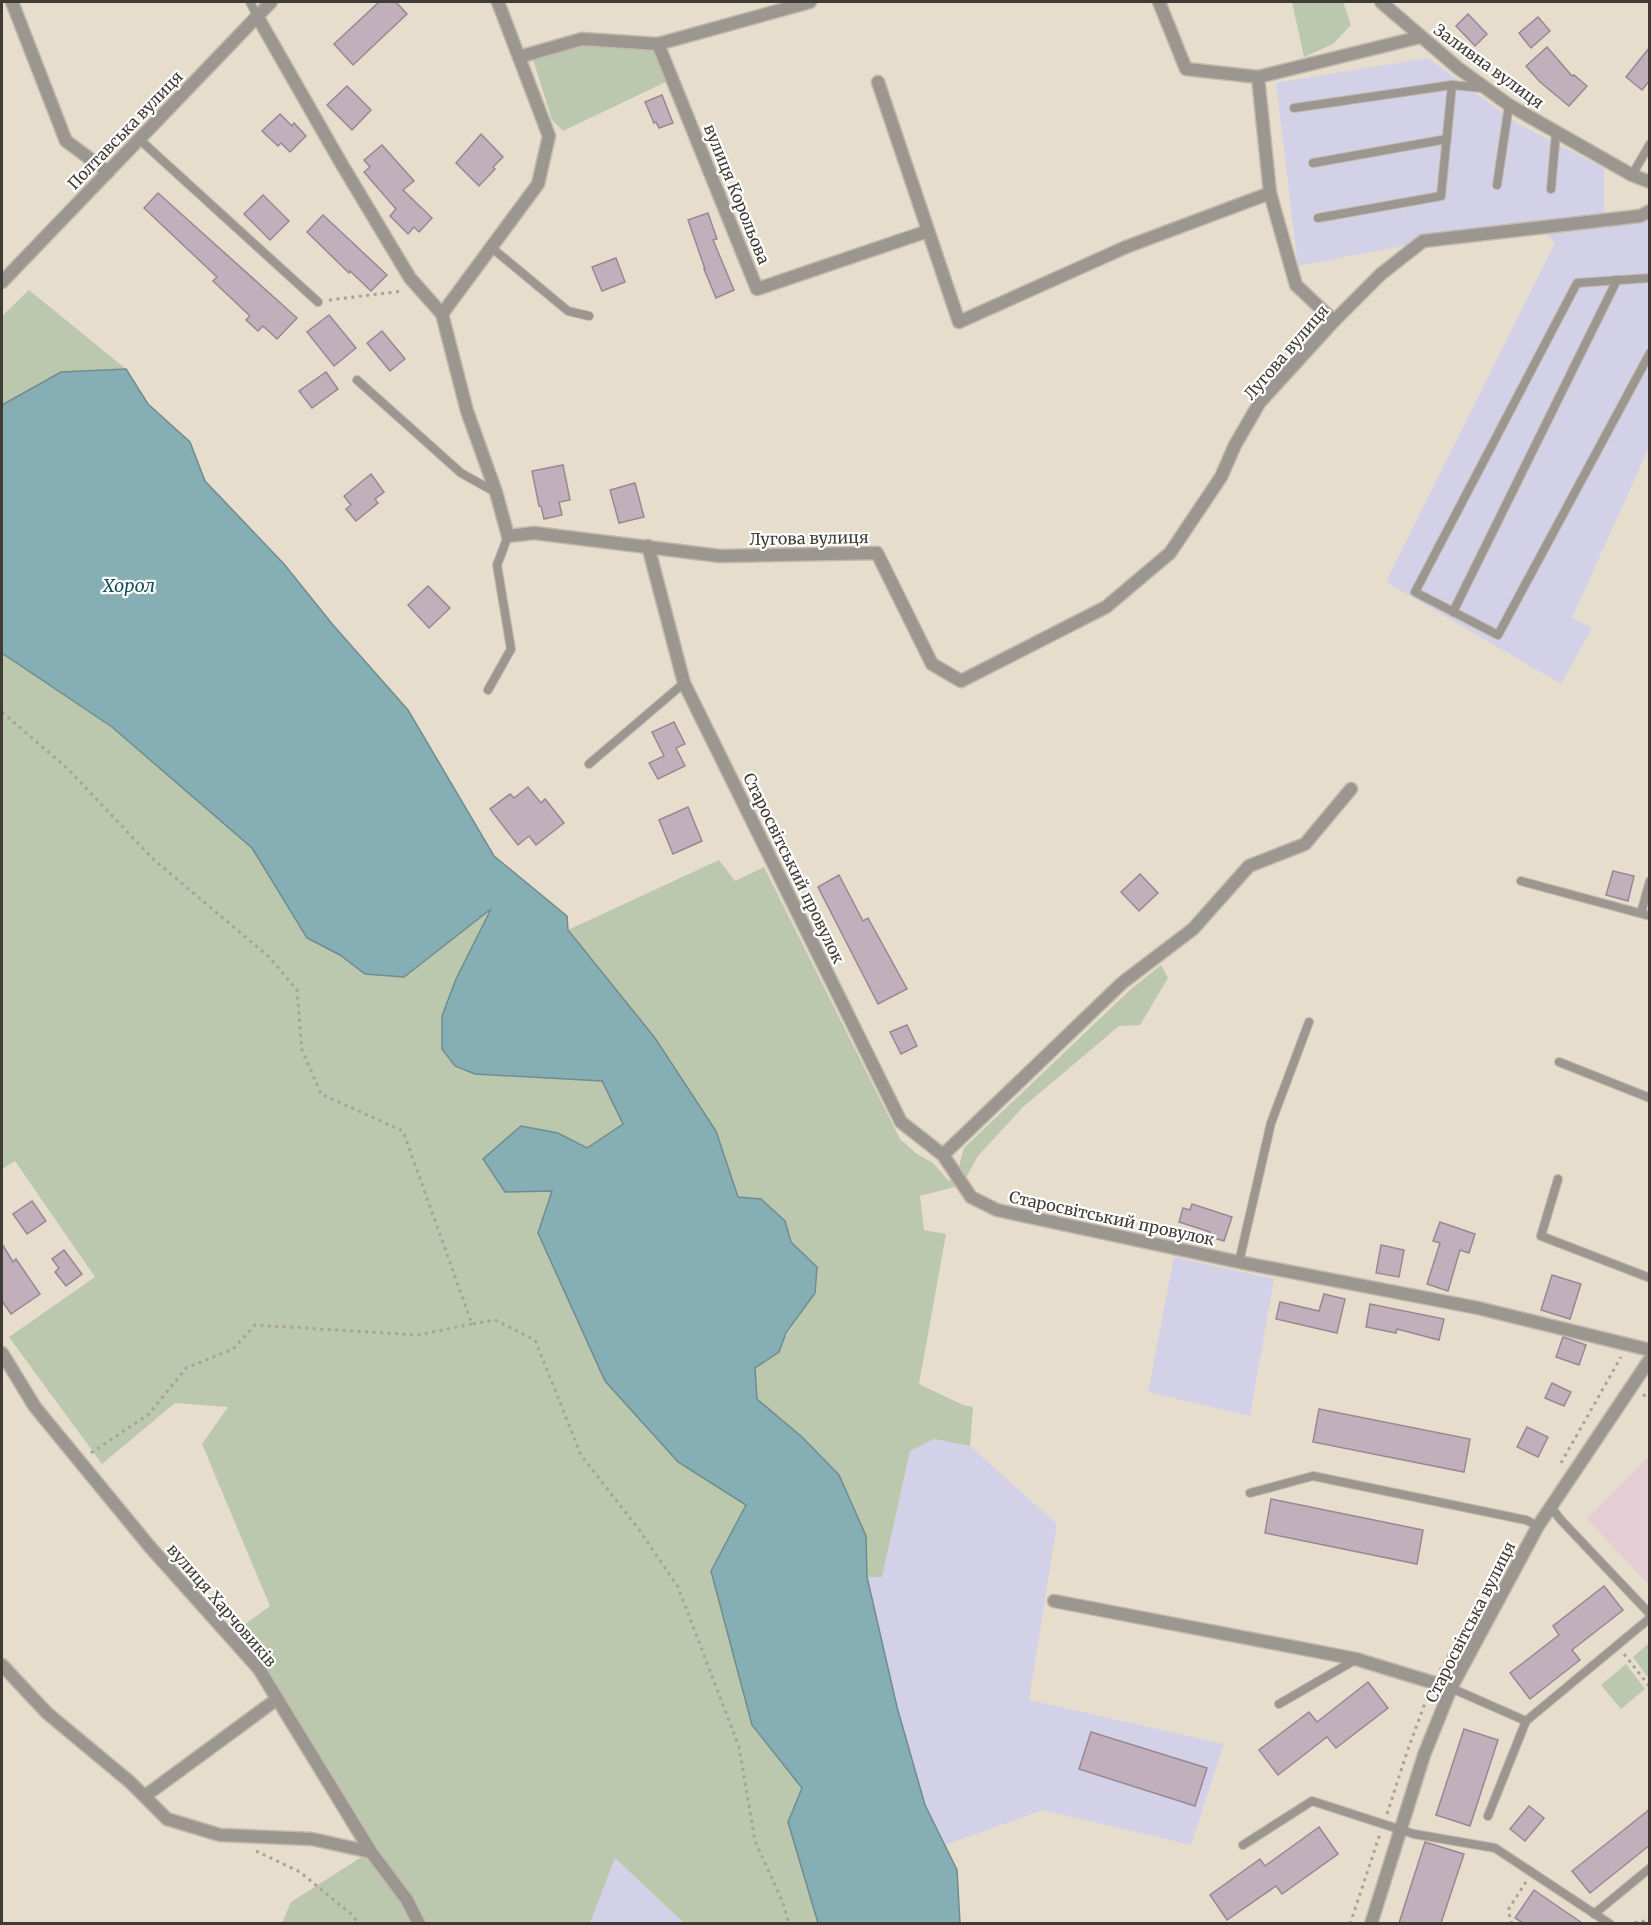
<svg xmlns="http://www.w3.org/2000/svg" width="1651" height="1925" font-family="Merriweather,serif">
<rect width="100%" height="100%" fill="#e7ddcd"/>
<!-- industrial -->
<g fill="#d3d1e7">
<path d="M1428 58 1518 124 1604 168V213L1630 224 1649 220V447L1572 618 1592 628 1561 684 1386 582 1555 243 1534 221 1298 266 1276 83Z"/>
<path d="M1174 1257 1274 1279 1250 1416 1148 1392Z"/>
<path d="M934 1439 970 1446 1057 1524 1029 1700 1224 1744 1191 1845 1043 1810 945 1845 925 1805 897 1707 867 1577H882L910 1451Z"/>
<path d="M615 1857 684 1923 590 1924Z"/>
</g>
<!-- education -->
<path fill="#e5cdd5" d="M1649 1456V1585L1587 1519Z"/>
<!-- green -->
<g fill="#bcc8ad">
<path d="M1292 2H1343L1351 25 1333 44 1304 57Z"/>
<path d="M582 39 658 44 672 79 563 131 552 120 531 53Z"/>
<path d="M29 290 126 369 61 372 2 405V316Z"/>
<path d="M2 653 112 727 252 848 307 938 340 955 365 974 404 977 491 908 456 978 475 1074 602 1081 623 1124 587 1148 558 1132 505 1192 553 1191 678 1462 746 1505 711 1571 752 1725 802 1788 788 1822 818 1923H684L615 1858 590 1923H282L291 1902 371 1851 259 1669 237 1630 270 1606 202 1444 228 1407 175 1403 102 1464 9 1337 95 1277 15 1161 2 1169Z"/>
<path d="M719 860 735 881 764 867 900 1139 917 1154 933 1163 949 1181 956 1177 964 1148 1130 990 1161 965 1168 978 1140 1025 1119 1026 1023 1107 978 1156 962 1185 920 1196 924 1230 946 1234 919 1384 963 1405 973 1407 970 1446 934 1439 910 1451 882 1577H867L866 1536 839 1475 802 1437 757 1399 755 1368 779 1352 784 1339 815 1293 817 1267 791 1242 785 1221 761 1199 738 1198 716 1131 655 1038 568 930Z"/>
<path d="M1649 1643V1679L1633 1657Z"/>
<path d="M1626 1664 1645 1689 1621 1709 1601 1685Z"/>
</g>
<!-- water -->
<path fill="#85afb4" stroke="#708c8e" stroke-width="1.5" d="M126 369 148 404 190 442 205 481 284 564 333 625 408 710 494 856 567 916 568 930 655 1038 716 1131 738 1197 761 1199 785 1221 791 1242 817 1267 815 1293 786 1333 779 1352 755 1368 757 1399 802 1437 839 1475 866 1536 867 1577 897 1707 925 1805 957 1870 960 1923H818L788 1822 802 1788 752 1725 711 1571 746 1505 678 1462 605 1381 538 1233 552 1191 505 1192 483 1159 521 1126 558 1133 587 1148 623 1124 602 1081 475 1074 455 1066 442 1049V1016L456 979 491 909 404 977 365 974 340 955 307 938 252 848 112 727 2 653V405L61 372Z"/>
<!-- building -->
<g fill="#c1b0bc" stroke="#978893" stroke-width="1.5">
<path d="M379 2H396L407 14 353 65 334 44Z"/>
<path d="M1468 14 1487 34 1475 46 1456 26Z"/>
<path d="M1538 17 1550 31 1531 48 1519 33Z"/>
<path d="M1547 47 1572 76 1574 75 1587 86 1569 106 1540 82 1526 66Z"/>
<path d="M1650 47V80L1642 90 1626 77Z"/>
<path d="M347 86 371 110 352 130 327 105Z"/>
<path d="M662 95 673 123 659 128 656 122 654 123 645 102Z"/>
<path d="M280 114 292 126 294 123 306 136 290 152 281 143 278 146 262 131Z"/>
<path d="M481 134 503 157 493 167 495 169 479 186 456 163Z"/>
<path d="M382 145 414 181 403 190 432 218 419 232 414 227 408 234 390 216 396 209 364 172 370 167 364 160Z"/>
<path d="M158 193 297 318 277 339 263 326 258 331 246 320 250 316 213 281 217 277 144 208Z"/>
<path d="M263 195 289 221 270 240 244 214Z"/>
<path d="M708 213 717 239 713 240 734 290 716 298 704 269H705L688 220Z"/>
<path d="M323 215 387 275 371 291 350 271 349 273 307 232Z"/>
<path d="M616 258 625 282 602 291 592 267Z"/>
<path d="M329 315 356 348 334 366 307 332Z"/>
<path d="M382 331 405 359 390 371 367 343Z"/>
<path d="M326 372 338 389 312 408 299 391Z"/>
<path d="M563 465 570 500 559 502 562 515 544 519 541 506H539L532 471Z"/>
<path d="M371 474 384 492 375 499 378 503 356 521 346 509 351 505 344 496Z"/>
<path d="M635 483 644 517 619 523 610 490Z"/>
<path d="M428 586 450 608 429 628 408 605Z"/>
<path d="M674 722 685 744 676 748 685 766 658 779 649 763 664 756 652 732Z"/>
<path d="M528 787 541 803 545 799 564 823 536 845 529 836 518 845 490 809 510 794 514 798Z"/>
<path d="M688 807 702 841 673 854 659 820Z"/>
<path d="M1613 871 1634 876 1628 901 1606 895Z"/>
<path d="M1140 874 1158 893 1139 911 1121 892Z"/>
<path d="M839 875 863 921 868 918 907 989 878 1004 818 887Z"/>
<path d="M907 1025 917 1046 901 1054 890 1032Z"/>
<path d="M32 1201 46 1221 27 1234 13 1214Z"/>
<path d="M1192 1204 1232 1217 1224 1241 1208 1236 1210 1232 1179 1222 1183 1208 1190 1210Z"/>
<path d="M1440 1222 1475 1234 1469 1253 1460 1250 1448 1291 1427 1284 1440 1243 1433 1241Z"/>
<path d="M2 1244 13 1262 16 1259 40 1294 11 1314 2 1301Z"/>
<path d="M1381 1245 1404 1250 1399 1277 1376 1273Z"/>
<path d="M64 1250 82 1274 66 1286 55 1272 59 1268 52 1259Z"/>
<path d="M1552 1275 1581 1284 1570 1319 1541 1310Z"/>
<path d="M1324 1294 1345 1299 1337 1333 1276 1319 1280 1302 1319 1311Z"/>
<path d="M1370 1304 1444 1319 1439 1340 1397 1329 1396 1333 1366 1327Z"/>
<path d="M1563 1337 1586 1345 1579 1365 1556 1357Z"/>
<path d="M1552 1383 1571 1392 1564 1406 1545 1398Z"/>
<path d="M1319 1409 1470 1439 1464 1472 1313 1442Z"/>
<path d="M1527 1427 1548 1437 1538 1457 1517 1447Z"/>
<path d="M1271 1499 1423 1530 1417 1564 1265 1533Z"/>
<path d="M1604 1586 1623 1610 1572 1650 1580 1660 1530 1699 1510 1673 1559 1635 1553 1626Z"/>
<path d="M1368 1682 1388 1708 1336 1748 1327 1737 1278 1775 1259 1750 1309 1712 1317 1722Z"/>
<path d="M1464 1729 1498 1740 1470 1826 1436 1815Z"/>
<path d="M1091 1732 1207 1768 1195 1806 1079 1769Z"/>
<path d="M1529 1806 1544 1818 1525 1841 1510 1829Z"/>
<path d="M1650 1809V1845L1590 1893 1572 1871Z"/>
<path d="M1319 1827 1338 1854 1282 1894 1276 1886 1227 1920 1210 1895 1260 1859 1265 1866Z"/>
<path d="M1425 1842 1464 1854 1441 1923H1399Z"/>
<path d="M1534 1890 1582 1923H1523L1515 1918Z"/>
</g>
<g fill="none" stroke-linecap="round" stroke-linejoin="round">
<!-- service casing -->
<g stroke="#c2b9ac" stroke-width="10">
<g id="service">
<path d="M250 2 257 16"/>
<path d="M1294 108 1452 85 1483 88"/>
<path d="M139 139 318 302"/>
<path d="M1313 163 1447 139"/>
<path d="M1632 175 1650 144"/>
<path d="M1497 185 1509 105"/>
<path d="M1551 189 1556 133"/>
<path d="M1318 218 1441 196 1452 85"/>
<path d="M492 248 568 311 589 316"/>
<path d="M1650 278 1577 283 1415 592 1498 635 1650 353"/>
<path d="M357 380 461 473 495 492"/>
<path d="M1453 612 1617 280"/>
<path d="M488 690 511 649 497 565 508 536"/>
<path d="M589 764 684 683"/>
<path d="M1521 881 1650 916"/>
<path d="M1641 913 1650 881"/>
<path d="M1559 1062 1650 1098"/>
<path d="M1558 1179 1541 1236 1650 1278"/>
<path d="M1239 1262 1271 1123 1309 1022"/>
<path d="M1250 1493 1313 1476 1526 1520 1538 1526"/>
<path d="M1551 1507 1560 1519 1650 1614"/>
<path d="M1451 1688 1526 1721 1650 1618"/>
<path d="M1279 1704 1355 1660"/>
<path d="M1488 1816 1526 1721"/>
<path d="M1243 1845 1312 1801 1414 1834 1495 1848 1610 1924"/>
<path d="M1594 1914 1650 1868"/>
</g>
</g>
<!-- minor casing -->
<g stroke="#c2b9ac" stroke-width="15">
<g id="minor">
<path d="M12 2 66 141 108 172"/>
<path d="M1159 2 1186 69 1258 77 1420 37"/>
<path d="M257 16 341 163 410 278 442 314 467 411 496 492 508 536 534 533 720 556 877 553 932 664 961 681 1106 607 1170 553 1221 477 1235 445 1260 402 1334 321 1381 274 1423 241 1640 216 1650 211"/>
<path d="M658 44 757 289 928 231"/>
<path d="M519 57 582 39 658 44 810 2"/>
<path d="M1258 77 1270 193 1296 285 1334 321"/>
<path d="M878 82 959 322 1126 247 1270 193"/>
<path d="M442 314 538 184 549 136 498 2"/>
<path d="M648 546 684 683 901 1122 943 1155 971 1197 997 1210 1239 1262 1478 1308 1650 1350"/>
<path d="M943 1155 1122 983 1193 929 1249 866 1305 844 1351 789"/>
<path d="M2 1353 35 1407 150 1547 259 1669 371 1852 407 1900 419 1924"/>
<path d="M1054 1601 1356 1659 1451 1688"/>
<path d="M2 1665 47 1713 130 1782 167 1819 220 1835 312 1839 371 1852"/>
<path d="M145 1796 277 1699"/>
</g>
</g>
<!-- tertiary casing -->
<g stroke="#c2b9ac" stroke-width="15">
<g id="tertiary">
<path d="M1381 2 1458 68 1509 105 1632 175 1650 182"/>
<path d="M2 282 271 2"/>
<path d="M1371 1924 1424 1755 1451 1688 1538 1526 1650 1359"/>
</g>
</g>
<!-- path -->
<g stroke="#aaa296" stroke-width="3" stroke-dasharray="3 4.5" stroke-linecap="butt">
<path d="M329 300 403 291"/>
<path d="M2 712 68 769 152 858 269 957 297 990 302 1050 321 1094 403 1131 472 1324 495 1320 535 1340 581 1455 640 1531 678 1587 739 1747 755 1841 783 1903 789 1924"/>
<path d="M1643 1396 1650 1392"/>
<path d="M91 1453 149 1414 186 1368 233 1349 255 1325 418 1335 472 1324"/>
<path d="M1561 1463 1621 1357"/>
<path d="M1624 1654 1650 1687"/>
<path d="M1440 1670 1477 1606"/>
<path d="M1387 1814 1407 1752 1428 1695"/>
<path d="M256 1851 300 1872 351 1914 359 1924"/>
<path d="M1350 1924 1380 1834"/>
<path d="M1512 1924 1508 1910 1526 1882"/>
<path d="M1627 1924 1650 1920"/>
</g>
<!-- service -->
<use href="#service" stroke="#9b9790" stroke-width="8"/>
<!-- minor -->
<use href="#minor" stroke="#9b9790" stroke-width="12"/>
<!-- tertiary -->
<use href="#tertiary" stroke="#9b9790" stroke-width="12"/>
</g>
<g text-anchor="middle" stroke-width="4.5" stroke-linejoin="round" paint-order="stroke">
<!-- street labels -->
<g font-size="16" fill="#3f3b35" stroke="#fff">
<text transform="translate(1489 66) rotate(36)" y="6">Заливна вулиця</text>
<text transform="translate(125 130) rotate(-46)" y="6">Полтавська вулиця</text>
<text transform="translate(737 194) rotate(68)" y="6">вулиця Корольова</text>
<text transform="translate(1286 352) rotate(-49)" y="6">Лугова вулиця</text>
<text transform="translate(809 538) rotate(-1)" y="6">Лугова вулиця</text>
<text transform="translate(794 868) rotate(64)" y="6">Старосвітський провулок</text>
<text transform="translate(1112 1218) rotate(12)" y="6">Старосвітський провулок</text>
<text transform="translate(222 1605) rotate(49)" y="6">вулиця Харчовиків</text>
<text transform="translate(1470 1622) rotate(-63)" y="6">Старосвітська вулиця</text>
</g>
<!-- water labels -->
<g font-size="18" font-style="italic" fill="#165259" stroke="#fff">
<text x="129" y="592">Хорол</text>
</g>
</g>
<!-- border -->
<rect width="1651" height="1925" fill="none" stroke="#3f3b35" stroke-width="6"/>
</svg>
